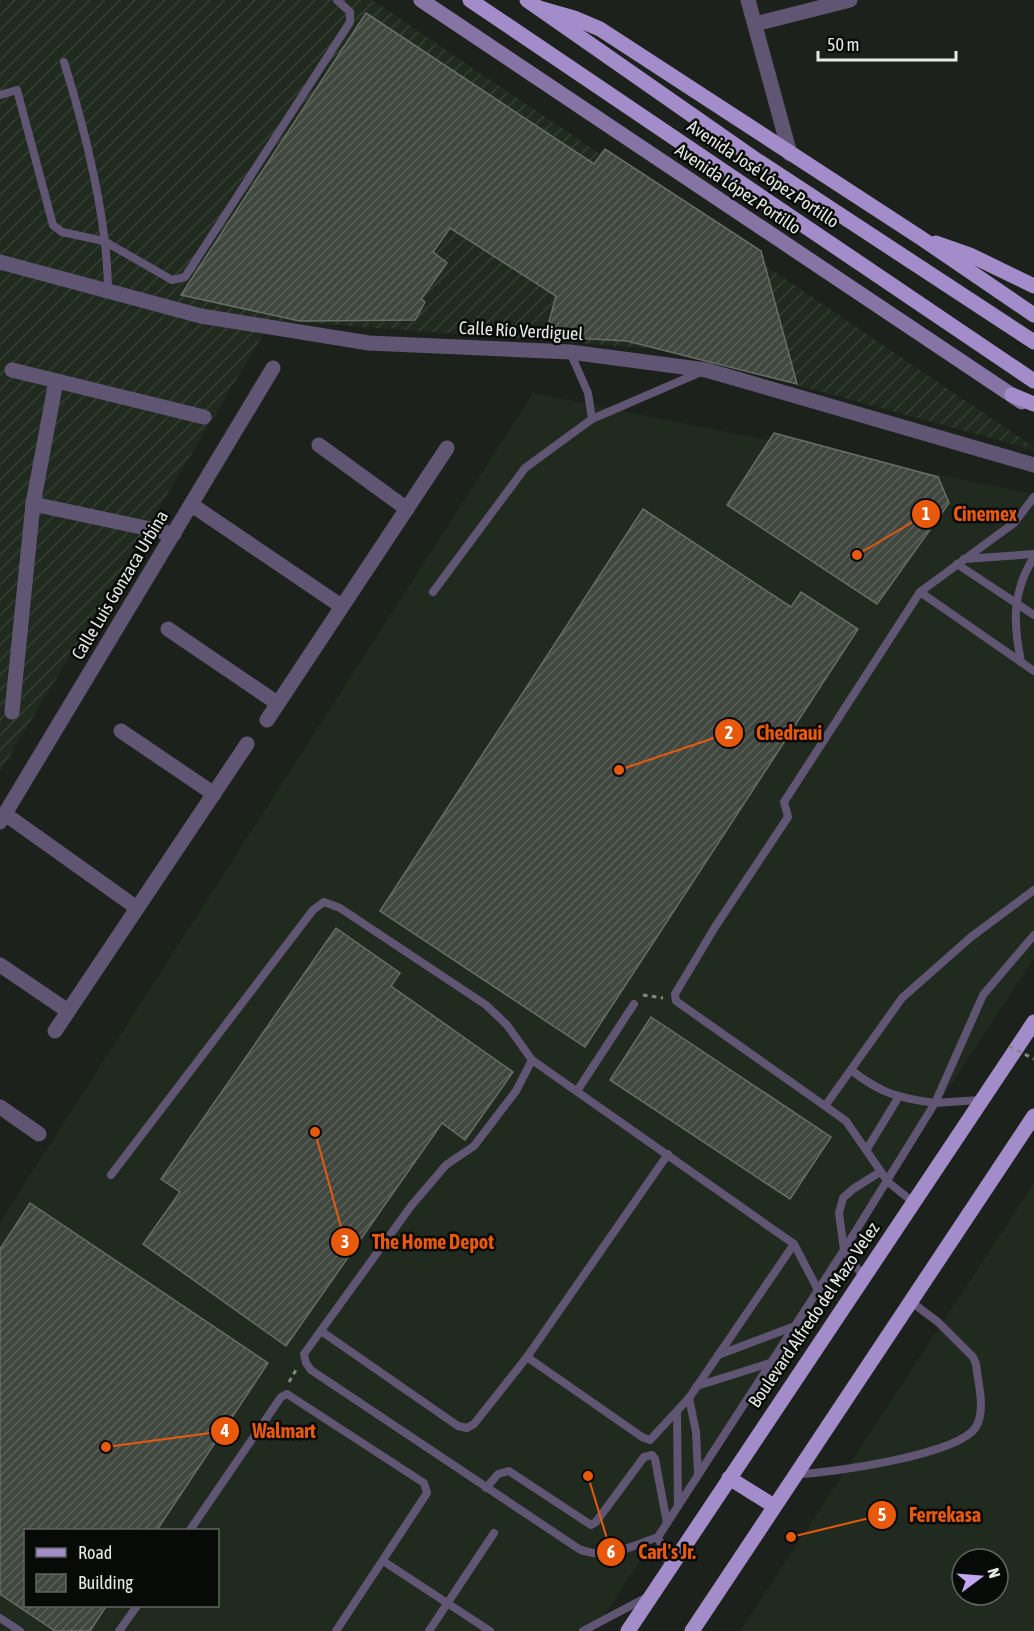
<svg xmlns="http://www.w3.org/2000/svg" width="1034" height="1631" font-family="'Asap Condensed',sans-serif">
<defs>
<pattern id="industrial-furrows" width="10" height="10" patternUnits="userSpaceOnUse" patternTransform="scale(1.5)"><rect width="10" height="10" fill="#212a1f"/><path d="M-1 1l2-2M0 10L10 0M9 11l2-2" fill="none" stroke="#363f35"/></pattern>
<pattern id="building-hatch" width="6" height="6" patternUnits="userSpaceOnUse" patternTransform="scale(1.5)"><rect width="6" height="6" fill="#40473f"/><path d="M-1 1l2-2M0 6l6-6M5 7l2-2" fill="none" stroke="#5c625b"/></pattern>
</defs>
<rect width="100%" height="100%" fill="#1c211b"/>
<!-- built -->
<g fill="#212a1f" fill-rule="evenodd">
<path d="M533 393 1034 494V958L594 1631H0V1222ZM26 1530H218V1606H26Z"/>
<path d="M1034 1183V1631H740ZM962 1559H998V1595H962Z"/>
</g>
<!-- industrial -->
<path fill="url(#industrial-furrows)" d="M0 0H372L1034 447V450L669 350 272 320 0 772Z"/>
<!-- building -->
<g fill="url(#building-hatch)" stroke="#676e66" stroke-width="1.5">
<path d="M366 13 594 164 605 149 761 251 797 384 627 341 557 337 549 322 556 296 450 228 433 252 447 263 421 299 425 302 415 320 300 321 181 295Z"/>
<path d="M774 433 938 477 949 503 877 604 727 505Z"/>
<path d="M643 509 791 607 801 592 858 629 585 1047 380 911Z"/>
<path d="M336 928 400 973 391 986 513 1072 465 1140 442 1123 286 1346 143 1244 180 1192 161 1179Z"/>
<path d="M651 1017 831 1137 790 1199 610 1080Z"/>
<path d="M30 1203 268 1363 157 1530H26V1605H107L90 1631H55L0 1594V1249Z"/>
</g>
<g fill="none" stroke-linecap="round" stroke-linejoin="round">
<!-- path -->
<g stroke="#848883" stroke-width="3" stroke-dasharray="4.5 4.5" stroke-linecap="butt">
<path d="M643 995 663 998"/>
<path d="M289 1382 296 1370"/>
</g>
<!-- lane -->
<g stroke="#605673" stroke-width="8">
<path d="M64 62C85 129 108 222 108 292"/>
<path d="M0 95 17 90 53 225 62 232 104 241 172 280 185 277 350 22V12L337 0"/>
<path d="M570 352 588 393 592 419"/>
<path d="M1034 497 1014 523 920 592 784 802 788 817 715 927 675 994 676 1001 825 1106 902 998 971 937 1034 890"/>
<path d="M964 559 1034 554"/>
<path d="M957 564 1034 615"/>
<path d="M433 592 525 468 592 419 701 372"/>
<path d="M920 592 1034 671"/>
<path d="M1021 662C1013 622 1012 592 1034 557"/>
<path d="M851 1070C880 1093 898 1098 935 1103L983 995 1034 935"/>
<path d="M577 1091 634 1004"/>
<path d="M825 1106 846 1121 888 1182 913 1202"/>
<path d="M867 1149 898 1098"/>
<path d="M111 1175 313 910 324 902 340 908 486 1005 507 1025 532 1060"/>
<path d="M863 1276 844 1250 839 1213 843 1198 853 1189 880 1172"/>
<path d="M321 1331 458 1426 467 1428 474 1424 527 1357 668 1154"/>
<path d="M718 1355 795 1326"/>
<path d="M527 1357 642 1437 650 1440 689 1398 794 1244"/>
<path d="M697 1386 770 1363"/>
<path d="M689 1398 696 1432 698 1474"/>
<path d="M677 1412 678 1505"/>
<path d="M797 1474C831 1473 958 1455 976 1427 986 1410 978 1383 976 1364L973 1357 938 1322 910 1301"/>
<path d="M486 1488 498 1474 509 1471 591 1525 596 1522 644 1457 652 1455 655 1459 667 1523"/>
<path d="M190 1530 281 1397 287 1394 424 1483 427 1493 336 1631"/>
<path d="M658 1537C632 1546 606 1561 579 1549L311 1370 306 1363 304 1354 411 1206 446 1165 474 1146 516 1091 532 1060 794 1244 818 1290"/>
<path d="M383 1561 490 1631"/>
<path d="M670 1568 658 1537 844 1250 935 1103 980 1100"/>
<path d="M0 1618 20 1631"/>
<path d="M119 1631 137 1606"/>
<path d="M429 1631 494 1533"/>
<path d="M583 1631 649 1596"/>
</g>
<!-- street -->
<g stroke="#605673" stroke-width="15">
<path d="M748 0 790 154"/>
<path d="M755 24 850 0"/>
<path d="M0 262 201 316 369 343 570 352 706 370 1034 465"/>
<path d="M12 370 204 417"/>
<path d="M319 445 407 509"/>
<path d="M33 504 174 534"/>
<path d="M192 505 341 606"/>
<path d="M168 629 277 703"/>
<path d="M12 712 33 504 56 381"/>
<path d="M267 720 447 448"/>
<path d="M121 731 214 794"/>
<path d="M5 814 137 908"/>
<path d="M0 822 273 368"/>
<path d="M0 965 68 1011"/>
<path d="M55 1031 247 744"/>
<path d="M0 1107 39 1134"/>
</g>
<!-- secondary -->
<path stroke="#8574a4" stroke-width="15" d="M421 0 1022 402"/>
<!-- primary -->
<g stroke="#a28cc9" stroke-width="15">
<path d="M527 0 752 157"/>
<path d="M539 8 574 18 600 29 921 238 1034 315"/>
<path d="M936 243 970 255 1034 286"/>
<path d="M1012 395 1034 404"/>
<path d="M729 1478 774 1506"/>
<path d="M628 1631 1034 1022"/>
<path d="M692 1631 1034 1116"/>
</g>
<!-- path-bridge -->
<path stroke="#848883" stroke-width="3" stroke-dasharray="4.5 4.5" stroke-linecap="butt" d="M1009 1046 1034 1059"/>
<!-- primary-bridge -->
<g stroke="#a28cc9" stroke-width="15">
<path d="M470 0 1034 381"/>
<path d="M752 157 1034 342"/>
</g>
</g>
<g text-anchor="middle" stroke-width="5" stroke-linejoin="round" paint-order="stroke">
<!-- street labels -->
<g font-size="18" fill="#e7ebe7" stroke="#080a08">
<text transform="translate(763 174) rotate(34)" y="6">Avenida José López Portillo</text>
<text transform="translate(738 189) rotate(34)" y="6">Avenida López Portillo</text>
<text transform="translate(521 331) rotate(3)" y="6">Calle Río Verdiguel</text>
<text transform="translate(120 585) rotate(-59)" y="6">Calle Luis Gonzaca Urbina</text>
<text transform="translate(814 1315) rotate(-56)" y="6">Boulevard Alfredo del Mazo Velez</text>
</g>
</g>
<!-- callouts -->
<path fill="none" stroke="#e8590c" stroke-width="2" d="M857 555L926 514M619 770L729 733M315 1132L345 1242M106 1447L225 1431M791 1537L882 1515M588 1476L611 1552"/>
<g fill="#e8590c" stroke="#080a08" stroke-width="2">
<circle cx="857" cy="555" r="6"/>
<circle cx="619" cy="770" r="6"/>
<circle cx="315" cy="1132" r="6"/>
<circle cx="106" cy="1447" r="6"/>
<circle cx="791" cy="1537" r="6"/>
<circle cx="588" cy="1476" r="6"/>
<circle cx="926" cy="514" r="15"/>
<circle cx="729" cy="733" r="15"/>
<circle cx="345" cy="1242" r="15"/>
<circle cx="225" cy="1431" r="15"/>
<circle cx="882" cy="1515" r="15"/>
<circle cx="611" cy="1552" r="15"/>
</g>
<g font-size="18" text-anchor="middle" font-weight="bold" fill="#fff">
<text x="926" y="520">1</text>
<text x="729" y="739">2</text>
<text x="345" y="1248">3</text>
<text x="225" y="1437">4</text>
<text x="882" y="1521">5</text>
<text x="611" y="1558">6</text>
</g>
<g font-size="20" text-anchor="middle" font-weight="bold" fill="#e8590c" stroke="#080a08" stroke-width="5" stroke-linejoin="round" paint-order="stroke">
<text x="985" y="521">Cinemex</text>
<text x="789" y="740">Chedraui</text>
<text x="433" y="1249">The Home Depot</text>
<text x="284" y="1438">Walmart</text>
<text x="945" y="1522">Ferrekasa</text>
<text x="667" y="1559">Carl's Jr.</text>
</g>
<!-- legend -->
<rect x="24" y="1529" width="195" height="78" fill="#080a08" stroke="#616461" stroke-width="1.5"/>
<rect x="36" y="1548" width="30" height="9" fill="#a28cc9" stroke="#616461" stroke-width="1.5"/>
<text x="78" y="1559" font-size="18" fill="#e7ebe7">Road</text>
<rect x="36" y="1574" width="30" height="18" fill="url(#building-hatch)" stroke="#616461" stroke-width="1.5"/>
<text x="78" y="1589" font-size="18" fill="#e7ebe7">Building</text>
<!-- north arrow -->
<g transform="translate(980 1577) rotate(74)"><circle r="28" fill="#080a08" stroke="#616461" stroke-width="1.5"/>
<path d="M0-4.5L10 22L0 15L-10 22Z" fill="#c3a7f2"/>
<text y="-9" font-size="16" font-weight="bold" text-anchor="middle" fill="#e7ebe7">N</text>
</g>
<!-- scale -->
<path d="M818 51v9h138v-9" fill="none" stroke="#e7ebe7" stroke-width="3"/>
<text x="827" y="51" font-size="18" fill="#e7ebe7" stroke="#080a08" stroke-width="4.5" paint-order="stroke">50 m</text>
</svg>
